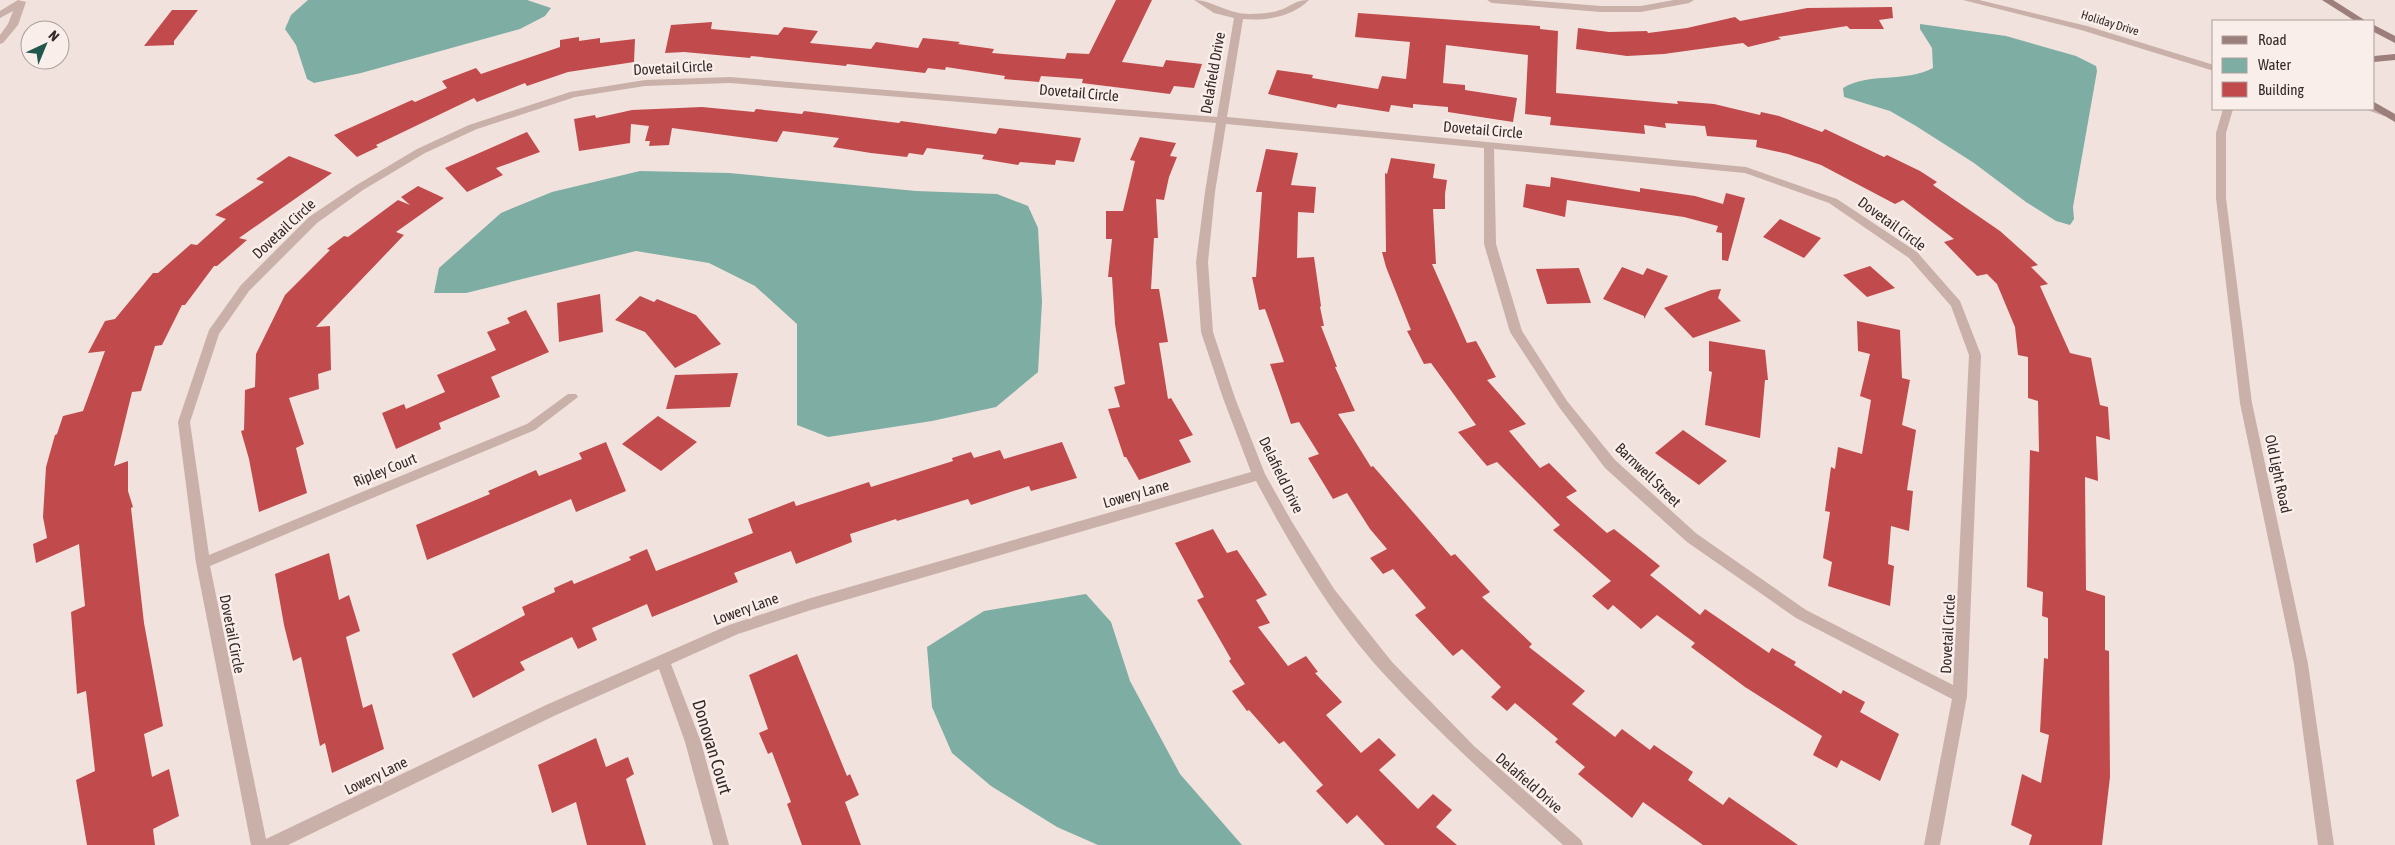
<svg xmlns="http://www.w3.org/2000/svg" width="2395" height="845" font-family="'Asap Condensed',sans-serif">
<rect width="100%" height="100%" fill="#f1e2dd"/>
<!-- water -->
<g fill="#7dada3">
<path d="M308 0H527L551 8 545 16 520 29 361 73 314 83 307 79 296 45 285 29 291 15Z"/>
<path d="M1920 24 2006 36 2076 56 2096 66 2097 71 2073 207 2074 219 2070 225 2056 221 2026 202 1974 163 1916 126 1890 111 1844 97 1843 88C1869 72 1905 83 1933 68L1932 48 1920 29Z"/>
<path d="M640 171 729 173 916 191 997 194 1028 206 1038 228 1042 302 1038 372 996 407 932 421 828 437 797 425V324L755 286 709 263 636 251 466 293H434L439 268 501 213 552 192Z"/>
<path d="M1086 594 1111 622 1130 681 1180 774 1242 845H1098L1057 827 991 786 952 753 932 707 927 647 984 611Z"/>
</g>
<!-- building -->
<g fill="#c14b4c">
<path d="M1116 0H1152L1122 62 1163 67 1166 60 1202 64 1194 88 1174 86 1170 94 1082 83 1083 79 1041 76 1039 82 1004 79 1005 76 946 67 945 70 928 68 925 73 847 64 846 66 751 56 750 58 684 52 665 53 671 25 712 22 711 29 778 35 784 27 818 31 810 43 871 49 876 42 918 48 923 38 960 42 958 44 994 49 992 53 1065 59 1067 53 1089 54Z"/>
<path d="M1892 7 1893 18 1879 20 1884 29H1850L1847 26 1778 37 1781 39 1748 47 1743 43 1664 54 1627 56 1576 49 1578 28 1609 32 1647 31 1648 33 1687 28 1735 17 1740 21 1807 8Z"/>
<path d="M172 10H198L174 41V45L144 46Z"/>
<path d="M1358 13 1540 26V29L1558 31 1556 93 1678 104 1677 101 1714 104 1760 115 1761 112 1779 116 1822 132 1825 129 1884 157 1887 155 1920 171 1937 182 1933 185 2000 231 2038 265 2031 267 2048 284 2040 286 2070 353 2091 358 2100 405 2108 407 2110 440 2096 436 2098 481 2085 477 2086 590 2105 596V650L2109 651 2110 777 2102 845H2029L2032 835 2011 825 2022 774 2041 783 2049 735 2040 732 2044 658 2048 659V618L2042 616 2043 592 2027 587 2030 450 2039 452 2038 401 2028 398V357L2018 355 2015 327 1997 284 1987 274 1977 276 1944 242 1954 239 1903 200 1895 204 1821 165 1788 154 1756 147 1757 140 1707 136 1705 126 1665 123 1666 128 1644 125 1645 134 1550 125 1551 117 1525 114 1528 55 1446 45 1443 83 1465 85V90L1517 98 1513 122 1448 112V107L1413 104V108L1391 105 1389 112 1338 104 1336 108 1268 94 1277 70 1313 75 1312 78 1378 89 1382 76 1406 79 1410 42 1355 37Z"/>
<path d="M579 37V41L600 38V43L635 39 634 62 568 72 527 86 525 83 477 102 474 98 376 145 378 147 357 157 334 135 412 100 415 102 447 88 442 81 476 68 481 74 560 47V40Z"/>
<path d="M702 107 754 112 756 109 802 114 804 111 899 123 901 121 996 134 999 128 1081 138 1074 162 1056 160 1055 165 1020 162 1018 165 982 159 984 155 927 148 923 155 909 153 907 157 871 153 833 147 839 138 783 131 777 142 672 128 669 145 649 146 650 141H645L649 126 631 124 630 143 579 151 574 119 595 115 596 118 632 110Z"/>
<path d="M527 132 540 152 496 168 503 175 467 192 445 168Z"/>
<path d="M1140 137 1176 143 1170 156 1177 157 1169 177 1164 200 1156 199 1158 238H1154L1151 289H1159L1168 342 1159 343 1168 399 1171 398 1193 435 1179 440 1191 462 1139 480 1126 457H1124L1108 409 1120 407 1114 387 1125 384 1115 324 1112 277H1108L1112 239H1106V211H1123L1135 161 1130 160Z"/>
<path d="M1266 149 1298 153 1291 185 1316 187 1314 213 1298 212 1297 258 1314 257 1321 306 1320 307 1324 326H1321L1337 367H1335L1355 411 1338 414 1371 467 1373 466 1451 556 1455 554 1490 592 1482 597 1532 644 1529 647 1585 691 1572 704 1615 737 1622 729 1650 750 1654 745 1693 772 1688 780 1723 805 1729 797 1798 845H1703L1643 802 1632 818 1578 774 1585 767 1555 742 1558 739 1515 703 1507 711 1491 697 1501 687 1462 649 1453 656 1415 615 1426 608 1393 569 1383 574 1370 558 1387 549 1370 529 1347 493 1333 499 1308 458 1319 454 1299 422 1291 424 1270 364 1284 362 1265 309 1259 310 1252 277H1256L1262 192H1256Z"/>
<path d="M289 156 332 173 239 238 247 240 217 266H214L185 305H182L162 345 155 346 141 391 132 392 114 466 128 461V491L133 507 131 508 144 623 163 726 144 734 152 777 169 769 179 816 153 829 155 845H87L76 780 95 771 86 691 77 694 71 612 85 606 79 544 36 563 33 544 47 538 43 517 46 467 55 435 57 434 63 416 83 411 105 351 88 353 105 321 115 319 153 273H158L191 244 197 245 226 219 215 215 264 182 256 179Z"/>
<path d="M1391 158 1435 164 1433 178 1447 180 1445 194V209H1433L1436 264H1432L1467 343 1476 341 1496 377 1487 380 1526 424 1509 431 1540 468 1549 463 1577 491 1566 497 1607 533 1614 529 1660 566 1650 575 1700 615 1705 609 1769 653 1772 648 1796 662 1794 665 1841 694 1843 690 1865 702 1860 712 1899 734 1880 781 1841 760 1837 768 1813 755 1822 736 1745 687 1691 647 1695 643 1657 615 1641 629 1613 605 1608 610 1592 596 1611 581 1553 530 1560 525 1497 462 1487 466 1458 432 1476 425 1431 363 1424 364 1407 331 1411 330 1386 267 1382 252H1386L1385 173 1387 174Z"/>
<path d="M1551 177 1640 192V188L1695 196 1723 204 1726 193 1745 198 1728 261 1722 260V233L1716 232 1718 226 1684 217 1567 200 1565 217 1523 207 1526 184 1550 187Z"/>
<path d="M418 186 444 198 396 232 404 235 316 327 330 326 331 370 318 374 319 389 289 398 304 444 296 448 307 493 259 512 249 459 241 431 244 430 245 390 255 387 256 354 285 295 330 250 327 249 344 236 348 237 398 200 410 205 401 197Z"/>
<path d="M1780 219 1821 238 1804 258 1763 237Z"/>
<path d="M1870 266 1895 288 1867 297 1843 275Z"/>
<path d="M1622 267 1643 275 1647 268 1668 276 1644 319V316L1603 299Z"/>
<path d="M1579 268 1591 303 1547 304 1536 269Z"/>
<path d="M1721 289 1718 298 1741 321 1693 338 1664 308 1711 290Z"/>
<path d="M600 294 603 332 559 342 557 303Z"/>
<path d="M640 296 654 302 657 299 696 315 721 344 675 368 645 332 615 320Z"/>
<path d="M526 310 549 352 491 377 500 397 439 423 441 429 396 449 382 413 404 404 406 409 445 392 437 375 496 350 487 332 510 323 507 318Z"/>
<path d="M1857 321 1900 330 1902 378 1910 380 1902 425 1916 430 1907 490 1913 491 1909 531 1891 526 1888 564 1894 566 1890 606 1828 586 1832 562 1823 558 1830 512 1825 511 1831 467 1835 469 1838 447 1862 454 1871 400 1860 396 1870 354 1858 351Z"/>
<path d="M1709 341 1765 350 1768 380H1765L1760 438 1705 425 1712 372 1709 371Z"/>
<path d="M738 373 730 407 666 409 675 375Z"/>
<path d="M658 416 697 442 661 471 622 444Z"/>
<path d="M1683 430 1727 461 1699 485 1655 453Z"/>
<path d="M606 442 626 491 576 512 571 499 427 560 416 525 490 494 488 491 536 470 539 476 582 459 579 453Z"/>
<path d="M1062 442 1077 478 1031 491 1029 486 971 505 968 499 897 521 896 519 850 534 852 542 796 564 791 551 734 573 738 582 652 617 647 604 592 628 597 640 578 649 572 637 520 662 525 670 473 698 452 654 525 615 522 607 555 592 554 588 572 580 574 584 631 560 629 557 647 549 656 571 753 533 748 519 794 501 796 506 869 482 871 487 953 461 952 458 971 452 974 458 1000 450 1004 459Z"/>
<path d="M1213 529 1227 553 1237 550 1267 595 1256 600 1270 623 1258 627 1288 666 1306 656 1318 672 1315 673 1342 702 1326 715 1361 753 1379 738 1396 755 1379 770 1418 809 1433 794 1452 810 1436 827 1457 845H1385L1357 815 1347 824 1316 791 1323 785 1284 741 1279 744 1249 710 1247 711 1232 691 1245 684 1229 661 1231 659 1197 600 1204 597 1175 543Z"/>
<path d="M329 553 339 600 349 595 360 631 346 637 363 708 372 704 384 749 332 773 325 743 320 746 301 657 293 661 284 625 275 574Z"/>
<path d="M797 654 847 776 850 774 859 795 845 802 861 845H802L787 804 791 802 772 752 768 754 759 733 768 729 749 675Z"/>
<path d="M596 738 606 767 628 757 634 774 626 779 646 845H587L576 802 552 813 538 765Z"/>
</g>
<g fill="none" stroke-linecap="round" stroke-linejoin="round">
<!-- minor -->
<g fill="#c9b0a9" fill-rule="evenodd">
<path d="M1194 0C1212 0 1227 14 1250 14 1260 14 1271 13 1280 10 1292 6 1295 0 1309 0 1292 17 1266 21 1243 19L1227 117 1746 167 1837 199 1917 252 1960 301 1981 355 1967 696 1940 845H1924L1952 699 1796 618 1687 542 1605 468 1559 407 1510 332 1484 244V148L1226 124 1215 192 1208 262 1213 332 1235 398 1265 474 1292 522 1334 589 1392 662 1474 746 1581 840 1583 845H1563C1501 789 1439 734 1383 673 1331 616 1292 548 1256 481L811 610 738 634 671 664 701 742 729 845H713L685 742 659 669 556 715 288 845H251L196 563 178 422 209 330 241 285 309 217 355 186 417 149 469 125 570 92 645 80 730 77 1217 117 1234 18 1214 13ZM730 83 1216 123 1205 192 1196 262 1201 332 1223 398 1251 472 811 598 729 625 546 705 266 839 210 566 535 430 578 397 576 394H568L527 424 209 555 190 422 219 334 249 291 317 223 363 190 425 153 477 129 575 97 645 86ZM1494 149 1745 173 1829 203 1909 258 1951 306 1969 355 1953 685 1806 610 1697 534 1615 460 1567 401 1522 331 1496 244Z"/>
<path d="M1487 0H1525L1601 6H1641L1674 0H1694L1689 3 1641 12H1601L1492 3Z"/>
<path d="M1963 0H1979L2087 26 2214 65V71L2081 30Z"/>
<path d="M2374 107 2388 111 2389 113 2384 116 2365 109H2374Z"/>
<path d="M2223 109H2233L2226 133V198L2252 403 2308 664 2334 845H2318L2294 664 2240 403 2216 198V133Z"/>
</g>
<!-- tertiary -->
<path fill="#c9b0a9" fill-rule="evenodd" d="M18 0 26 2 18 25 3 43 0 44V35L8 24 13 11 0 18V11Z"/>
<!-- secondary -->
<g fill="#9c7e7a" fill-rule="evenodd">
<path d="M2322 0H2333L2366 21H2355Z"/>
<path d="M2374 25 2395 36V43L2374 32Z"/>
<path d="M2395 54V60L2374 62V56Z"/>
<path d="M2374 102 2395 114V122L2373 109Z"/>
</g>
</g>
<g text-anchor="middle" stroke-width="5" stroke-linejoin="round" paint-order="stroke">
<!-- far-street labels -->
<g font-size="12" fill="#362929" stroke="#f9eee9">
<text transform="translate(2110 23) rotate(17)" y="4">Holiday Drive</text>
</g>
<!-- street labels -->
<g font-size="15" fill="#362929" stroke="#f9eee9">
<text transform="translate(673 68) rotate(-3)" y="5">Dovetail Circle</text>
<text transform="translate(1213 73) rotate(-80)" y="5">Delafield Drive</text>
<text transform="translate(1079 93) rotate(5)" y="5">Dovetail Circle</text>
<text transform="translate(1483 130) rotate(5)" y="5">Dovetail Circle</text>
<text transform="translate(1892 224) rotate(36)" y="5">Dovetail Circle</text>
<text transform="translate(284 229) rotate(-43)" y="5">Dovetail Circle</text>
<text transform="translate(385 470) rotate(-22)" y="5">Ripley Court</text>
<text transform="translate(2278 474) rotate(78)" y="5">Old Light Road</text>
<text transform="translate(1281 475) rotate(64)" y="5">Delafield Drive</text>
<text transform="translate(1648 475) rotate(44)" y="5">Barnwell Street</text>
<text transform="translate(1136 494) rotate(-16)" y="5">Lowery Lane</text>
<text transform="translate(746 609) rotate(-20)" y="5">Lowery Lane</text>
<text transform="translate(232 634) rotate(79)" y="5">Dovetail Circle</text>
<text transform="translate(1948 634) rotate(-87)" y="5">Dovetail Circle</text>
<text transform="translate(376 776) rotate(-26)" y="5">Lowery Lane</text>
<text transform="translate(1529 783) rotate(41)" y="5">Delafield Drive</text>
</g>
<!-- near-street labels -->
<g font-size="18" fill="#362929" stroke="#f9eee9">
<text transform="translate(712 747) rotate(73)" y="6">Donovan Court</text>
</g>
</g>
<!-- legend -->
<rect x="2212" y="20" width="162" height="90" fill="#f9eee9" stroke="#ab9f9c"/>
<rect x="2222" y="36" width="25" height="8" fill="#9c7e7a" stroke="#ab9f9c"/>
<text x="2258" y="45" font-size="15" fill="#362929">Road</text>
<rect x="2222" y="58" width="25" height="15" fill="#7dada3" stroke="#ab9f9c"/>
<text x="2258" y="70" font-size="15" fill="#362929">Water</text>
<rect x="2222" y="82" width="25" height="15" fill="#c14b4c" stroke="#ab9f9c"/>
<text x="2258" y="95" font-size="15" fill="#362929">Building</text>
<!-- north arrow -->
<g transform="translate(45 45) rotate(44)"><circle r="24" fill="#f9eee9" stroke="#ab9f9c"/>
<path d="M0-4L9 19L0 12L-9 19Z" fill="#20564c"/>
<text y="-8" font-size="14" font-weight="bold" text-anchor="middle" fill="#362929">N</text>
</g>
</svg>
